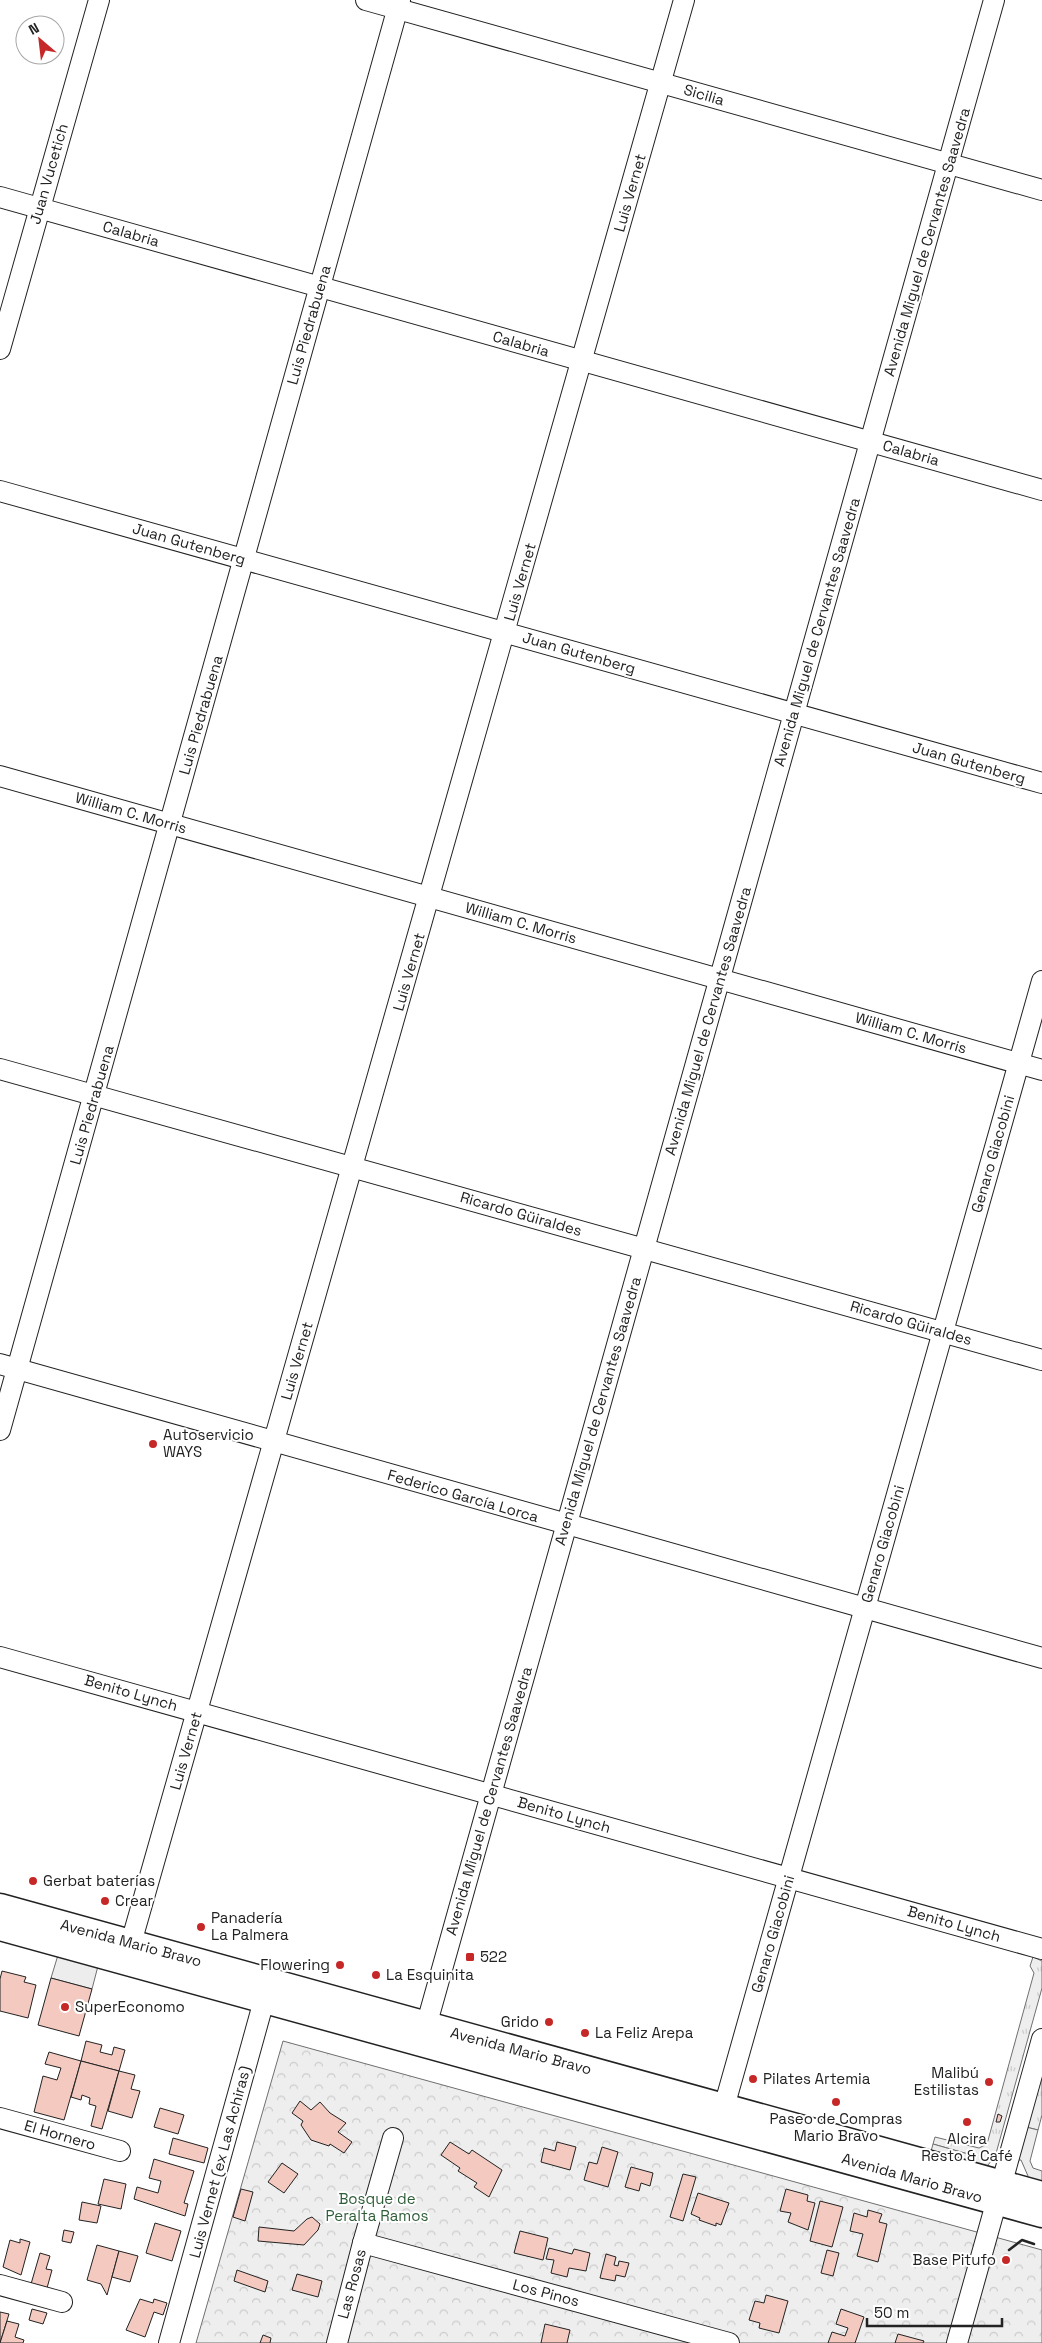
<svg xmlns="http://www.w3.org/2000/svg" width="1042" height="2343" font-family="'Space Grotesk',sans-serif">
<defs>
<pattern id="grass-tufts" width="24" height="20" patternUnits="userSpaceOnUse" patternTransform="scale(1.25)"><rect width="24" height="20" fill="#eee"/><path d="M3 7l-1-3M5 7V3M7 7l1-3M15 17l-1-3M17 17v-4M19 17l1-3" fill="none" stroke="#ccc"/></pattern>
<pattern id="park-crowns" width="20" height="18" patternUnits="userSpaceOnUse" patternTransform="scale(1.25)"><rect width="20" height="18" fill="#eee"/><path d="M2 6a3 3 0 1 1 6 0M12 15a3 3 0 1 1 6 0" fill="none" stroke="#ccc"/></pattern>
</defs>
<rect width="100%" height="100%" fill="#fff"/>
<!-- grass -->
<g fill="url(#grass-tufts)" stroke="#6f6f6f">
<path d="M1033 1957 1042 1961V1988L995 2157 987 2166 965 2165 968 2154 933 2144 935 2137 979 2148 987 2144 1034 1973 1030 1966Z"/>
<path d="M1042 2069V2115L1038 2130 1026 2127Z"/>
</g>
<!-- park -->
<path fill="url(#park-crowns)" stroke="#6f6f6f" d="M283 2041 1042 2250V2343H196Z"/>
<!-- parking -->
<g fill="#ededed" stroke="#6f6f6f">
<path d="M58 1955 98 1966 92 1989 51 1978Z"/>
<path d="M1026 2127 1038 2130 1030 2161 1033 2168 1042 2171V2185L1026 2181 1028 2176 1021 2160H1017Z"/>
<path d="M933 2144 968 2154 965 2165 930 2155Z"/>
</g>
<!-- building -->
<g fill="#f3c9c0" stroke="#222">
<path d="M2 1971 26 1977 24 1982 36 1985 28 2018 0 2011V1979Z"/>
<path d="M51 1978 92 1989 79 2036 38 2025Z"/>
<path d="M86 2041 102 2045 100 2052 112 2055 114 2047 125 2050 119 2071 81 2061Z"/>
<path d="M49 2052 81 2061 64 2120 34 2112 43 2076 57 2080 61 2068 45 2064Z"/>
<path d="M81 2061 119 2071 102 2129 91 2126 96 2106 89 2104 90 2098 82 2095 81 2100 71 2097Z"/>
<path d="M119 2071 135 2075 131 2089 140 2091 132 2118 108 2111Z"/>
<path d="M300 2101 311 2110 320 2102 330 2113 346 2123 338 2132 352 2142 344 2153 330 2144 329 2146 311 2140 301 2125 303 2121 292 2113Z"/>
<path d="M160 2108 184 2115 178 2134 154 2127Z"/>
<path d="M998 2114 1002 2116 1000 2122H996Z"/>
<path d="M173 2138 208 2148 204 2163 169 2154Z"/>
<path d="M450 2142 469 2154 472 2150 502 2170 489 2197 474 2187 477 2183 458 2171 460 2168 441 2155Z"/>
<path d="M557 2142 576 2147 570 2170 541 2162 544 2148 555 2151Z"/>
<path d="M602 2147 618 2152 608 2187 584 2180 589 2162 597 2164Z"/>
<path d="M154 2159 194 2171 184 2203 188 2204 185 2216 134 2199 137 2187 158 2193 161 2181 149 2178Z"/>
<path d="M282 2163 298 2174 284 2193 268 2182Z"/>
<path d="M631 2167 653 2173 650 2186 641 2183 639 2191 625 2187Z"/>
<path d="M683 2174 696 2177 683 2221 670 2217Z"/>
<path d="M104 2179 126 2184 121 2209 98 2204Z"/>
<path d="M241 2189 253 2192 245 2221 233 2217Z"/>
<path d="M786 2189 808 2195 807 2201 815 2203 808 2230 788 2222 791 2213 780 2211Z"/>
<path d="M698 2193 729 2203 721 2225 716 2223V2226L699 2220 700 2218 691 2214Z"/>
<path d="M820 2201 843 2207 832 2247 810 2241Z"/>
<path d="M82 2202 101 2206 97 2223 79 2220Z"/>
<path d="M868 2210 882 2214 879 2222 887 2224 878 2262 857 2256 863 2234 850 2231 854 2213 867 2217Z"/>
<path d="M312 2217 320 2224 318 2230 304 2245 258 2241 259 2227 294 2231 307 2219Z"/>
<path d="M155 2223 181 2231 172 2261 146 2253Z"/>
<path d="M64 2230 74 2232 71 2243 62 2241Z"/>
<path d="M520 2231 548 2238 543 2260 514 2253Z"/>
<path d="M20 2239 30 2242 21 2275 3 2267 10 2240 20 2243Z"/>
<path d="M97 2245 119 2251 107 2295 101 2284 87 2280Z"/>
<path d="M549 2248 572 2254 574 2249 590 2253 586 2271 569 2268 567 2277 551 2273 554 2260 546 2259Z"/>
<path d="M827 2250 839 2253 833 2276 821 2273Z"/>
<path d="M119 2251 138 2256 130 2282 112 2277Z"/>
<path d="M40 2253 50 2256 46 2269 52 2270 47 2288 31 2284Z"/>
<path d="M606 2254 616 2257 614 2265 618 2266 619 2261 629 2263 625 2277 616 2275 615 2281 600 2278Z"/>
<path d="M237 2270 268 2281 265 2292 234 2281Z"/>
<path d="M297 2274 322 2281 318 2297 292 2290Z"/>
<path d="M766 2295 788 2301 779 2333 759 2328 760 2323 749 2320 755 2301 764 2303Z"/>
<path d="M140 2299 153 2303 154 2299 167 2303 163 2315 154 2312 145 2337 126 2330Z"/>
<path d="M32 2309 47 2313 43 2324 29 2320Z"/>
<path d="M841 2309 864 2317 855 2343H828L832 2332 845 2336 848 2328 836 2324Z"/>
<path d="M0 2312 9 2314 0 2343Z"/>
<path d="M7 2321 19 2324 15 2337 24 2340 23 2343H0Z"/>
<path d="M545 2324 570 2330 567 2343H541Z"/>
<path d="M898 2334 924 2341 923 2343H895Z"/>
<path d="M263 2335 271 2338 270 2343H260Z"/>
</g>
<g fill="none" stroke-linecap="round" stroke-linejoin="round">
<!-- minor casing -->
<g stroke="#222" stroke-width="22">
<g id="minor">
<path d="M366 0 1042 190"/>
<path d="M0 197 1042 490"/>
<path d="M0 349 99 0"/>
<path d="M0 491 1042 783"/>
<path d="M0 776 1042 1070"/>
<path d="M0 1069 1042 1360"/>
<path d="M0 1364 1042 1658"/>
<path d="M0 1430 400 0"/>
<path d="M0 1657 1042 1949"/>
<path d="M131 1943 684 0"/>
<path d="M423 2037 994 0"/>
<path d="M724 2107 1042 981"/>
<path d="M0 2118 120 2151"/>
<path d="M363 2243 729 2343"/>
<path d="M0 2285 62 2302"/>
<path d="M169 2343 268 1986"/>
<path d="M337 2343 363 2243 393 2138"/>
<path d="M957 2343 1042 2039"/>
</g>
</g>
<!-- major casing -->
<g stroke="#222" stroke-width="29">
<g id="major">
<path d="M0 1907 1042 2195"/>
<path d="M0 1927 1042 2214"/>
</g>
</g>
<!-- minor -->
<use href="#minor" stroke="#fff" stroke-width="20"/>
<!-- major -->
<use href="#major" stroke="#fff" stroke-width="26"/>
<!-- wall -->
<path stroke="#222" stroke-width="2.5" d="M1009 2250 1022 2240 1034 2244"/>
</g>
<!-- markers -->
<g fill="#c62828" stroke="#fff" stroke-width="2">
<circle cx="153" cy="1444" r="5"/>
<circle cx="33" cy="1881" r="5"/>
<circle cx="105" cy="1901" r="5"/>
<circle cx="201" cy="1927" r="5"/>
<rect x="465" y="1952" width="10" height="10" rx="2.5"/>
<circle cx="340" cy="1965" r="5"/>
<circle cx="376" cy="1975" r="5"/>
<circle cx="65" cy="2007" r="5"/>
<circle cx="549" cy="2022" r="5"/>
<circle cx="585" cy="2033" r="5"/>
<circle cx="753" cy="2079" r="5"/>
<circle cx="989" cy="2082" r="5"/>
<circle cx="836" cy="2102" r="5"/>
<circle cx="967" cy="2122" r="5"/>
<circle cx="1006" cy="2260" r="5"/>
</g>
<g text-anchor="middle" stroke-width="4" stroke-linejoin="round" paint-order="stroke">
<!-- street labels -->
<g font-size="15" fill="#222" stroke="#fff">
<text transform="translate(704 95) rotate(16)" y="5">Sicilia</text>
<text transform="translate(49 174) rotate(-74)" y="5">Juan Vucetich</text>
<text transform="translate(630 193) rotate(-74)" y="5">Luis Vernet</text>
<text transform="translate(131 234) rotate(16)" y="5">Calabria</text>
<text transform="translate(927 242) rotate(-74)" y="5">Avenida Miguel de Cervantes Saavedra</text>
<text transform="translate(309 325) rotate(-74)" y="5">Luis Piedrabuena</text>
<text transform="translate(521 344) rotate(16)" y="5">Calabria</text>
<text transform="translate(911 453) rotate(16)" y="5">Calabria</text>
<text transform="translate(189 544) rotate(16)" y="5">Juan Gutenberg</text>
<text transform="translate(520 582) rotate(-74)" y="5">Luis Vernet</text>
<text transform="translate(817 632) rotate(-74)" y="5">Avenida Miguel de Cervantes Saavedra</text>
<text transform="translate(579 653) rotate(16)" y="5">Juan Gutenberg</text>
<text transform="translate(201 715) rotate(-74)" y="5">Luis Piedrabuena</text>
<text transform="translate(969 763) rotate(16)" y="5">Juan Gutenberg</text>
<text transform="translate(131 813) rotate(16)" y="5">William C. Morris</text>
<text transform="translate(521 923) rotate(16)" y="5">William C. Morris</text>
<text transform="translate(409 972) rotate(-74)" y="5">Luis Vernet</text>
<text transform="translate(708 1021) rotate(-74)" y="5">Avenida Miguel de Cervantes Saavedra</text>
<text transform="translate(911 1033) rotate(16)" y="5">William C. Morris</text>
<text transform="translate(92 1105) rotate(-74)" y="5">Luis Piedrabuena</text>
<text transform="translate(993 1154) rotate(-74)" y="5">Genaro Giacobini</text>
<text transform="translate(521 1214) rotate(16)" y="5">Ricardo Güiraldes</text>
<text transform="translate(911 1323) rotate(16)" y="5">Ricardo Güiraldes</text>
<text transform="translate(297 1361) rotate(-74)" y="5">Luis Vernet</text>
<text transform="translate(598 1411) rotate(-74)" y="5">Avenida Miguel de Cervantes Saavedra</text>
<text transform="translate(463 1496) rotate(16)" y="5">Federico García Lorca</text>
<text transform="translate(883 1544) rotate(-74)" y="5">Genaro Giacobini</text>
<text transform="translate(131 1693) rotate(16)" y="5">Benito Lynch</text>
<text transform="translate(186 1751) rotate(-74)" y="5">Luis Vernet</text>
<text transform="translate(489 1801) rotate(-74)" y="5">Avenida Miguel de Cervantes Saavedra</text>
<text transform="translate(564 1815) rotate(16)" y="5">Benito Lynch</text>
<text transform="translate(954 1924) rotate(16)" y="5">Benito Lynch</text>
<text transform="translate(773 1934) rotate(-74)" y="5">Genaro Giacobini</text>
<text transform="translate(131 1943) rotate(15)" y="5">Avenida Mario Bravo</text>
<text transform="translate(521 2051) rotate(15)" y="5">Avenida Mario Bravo</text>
<text transform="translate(60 2135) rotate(16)" y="5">El Hornero</text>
<text transform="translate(220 2162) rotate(-75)" y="5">Luis Vernet (ex Las Achiras)</text>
<text transform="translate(912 2178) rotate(16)" y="5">Avenida Mario Bravo</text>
<text transform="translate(352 2284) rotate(-75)" y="5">Las Rosas</text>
<text transform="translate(546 2293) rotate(15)" y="5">Los Pinos</text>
</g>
<!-- poi labels -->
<g font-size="15" fill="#222" stroke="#fff" text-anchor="start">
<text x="163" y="1440">Autoservicio<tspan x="163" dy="17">WAYS</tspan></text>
<text x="43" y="1886">Gerbat baterías</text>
<text x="115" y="1906">Crear</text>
<text x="211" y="1923">Panadería<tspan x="211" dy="17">La Palmera</tspan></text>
<text x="480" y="1962">522</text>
<text x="330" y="1970" text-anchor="end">Flowering</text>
<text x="386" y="1980">La Esquinita</text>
<text x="75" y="2012">SuperEconomo</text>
<text x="539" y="2027" text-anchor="end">Grido</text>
<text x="595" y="2038">La Feliz Arepa</text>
<text x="979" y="2078" text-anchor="end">Malibú<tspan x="979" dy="17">Estilistas</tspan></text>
<text x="763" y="2084">Pilates Artemia</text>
<text x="836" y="2124" text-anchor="middle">Paseo de Compras<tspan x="836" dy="17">Mario Bravo</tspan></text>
<text x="967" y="2144" text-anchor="middle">Alcira<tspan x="967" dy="17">Resto &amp; Café</tspan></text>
<text x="996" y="2265" text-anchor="end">Base Pitufo</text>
</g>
<!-- park labels -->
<g font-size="15" fill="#2f5e38" stroke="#fff">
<text x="377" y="2204">Bosque de<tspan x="377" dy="17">Peralta Ramos</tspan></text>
</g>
</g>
<!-- north arrow -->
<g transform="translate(40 40) rotate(332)"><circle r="24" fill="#ffffff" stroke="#a7a7a7"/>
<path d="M0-4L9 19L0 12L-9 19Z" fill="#c62828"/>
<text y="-8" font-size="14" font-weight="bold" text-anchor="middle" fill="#222222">N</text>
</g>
<!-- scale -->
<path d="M867 2318v8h135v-8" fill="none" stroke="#222222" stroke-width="2.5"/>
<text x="874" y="2318" font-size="15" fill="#222222" stroke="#ffffff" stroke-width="4" paint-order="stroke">50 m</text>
</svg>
